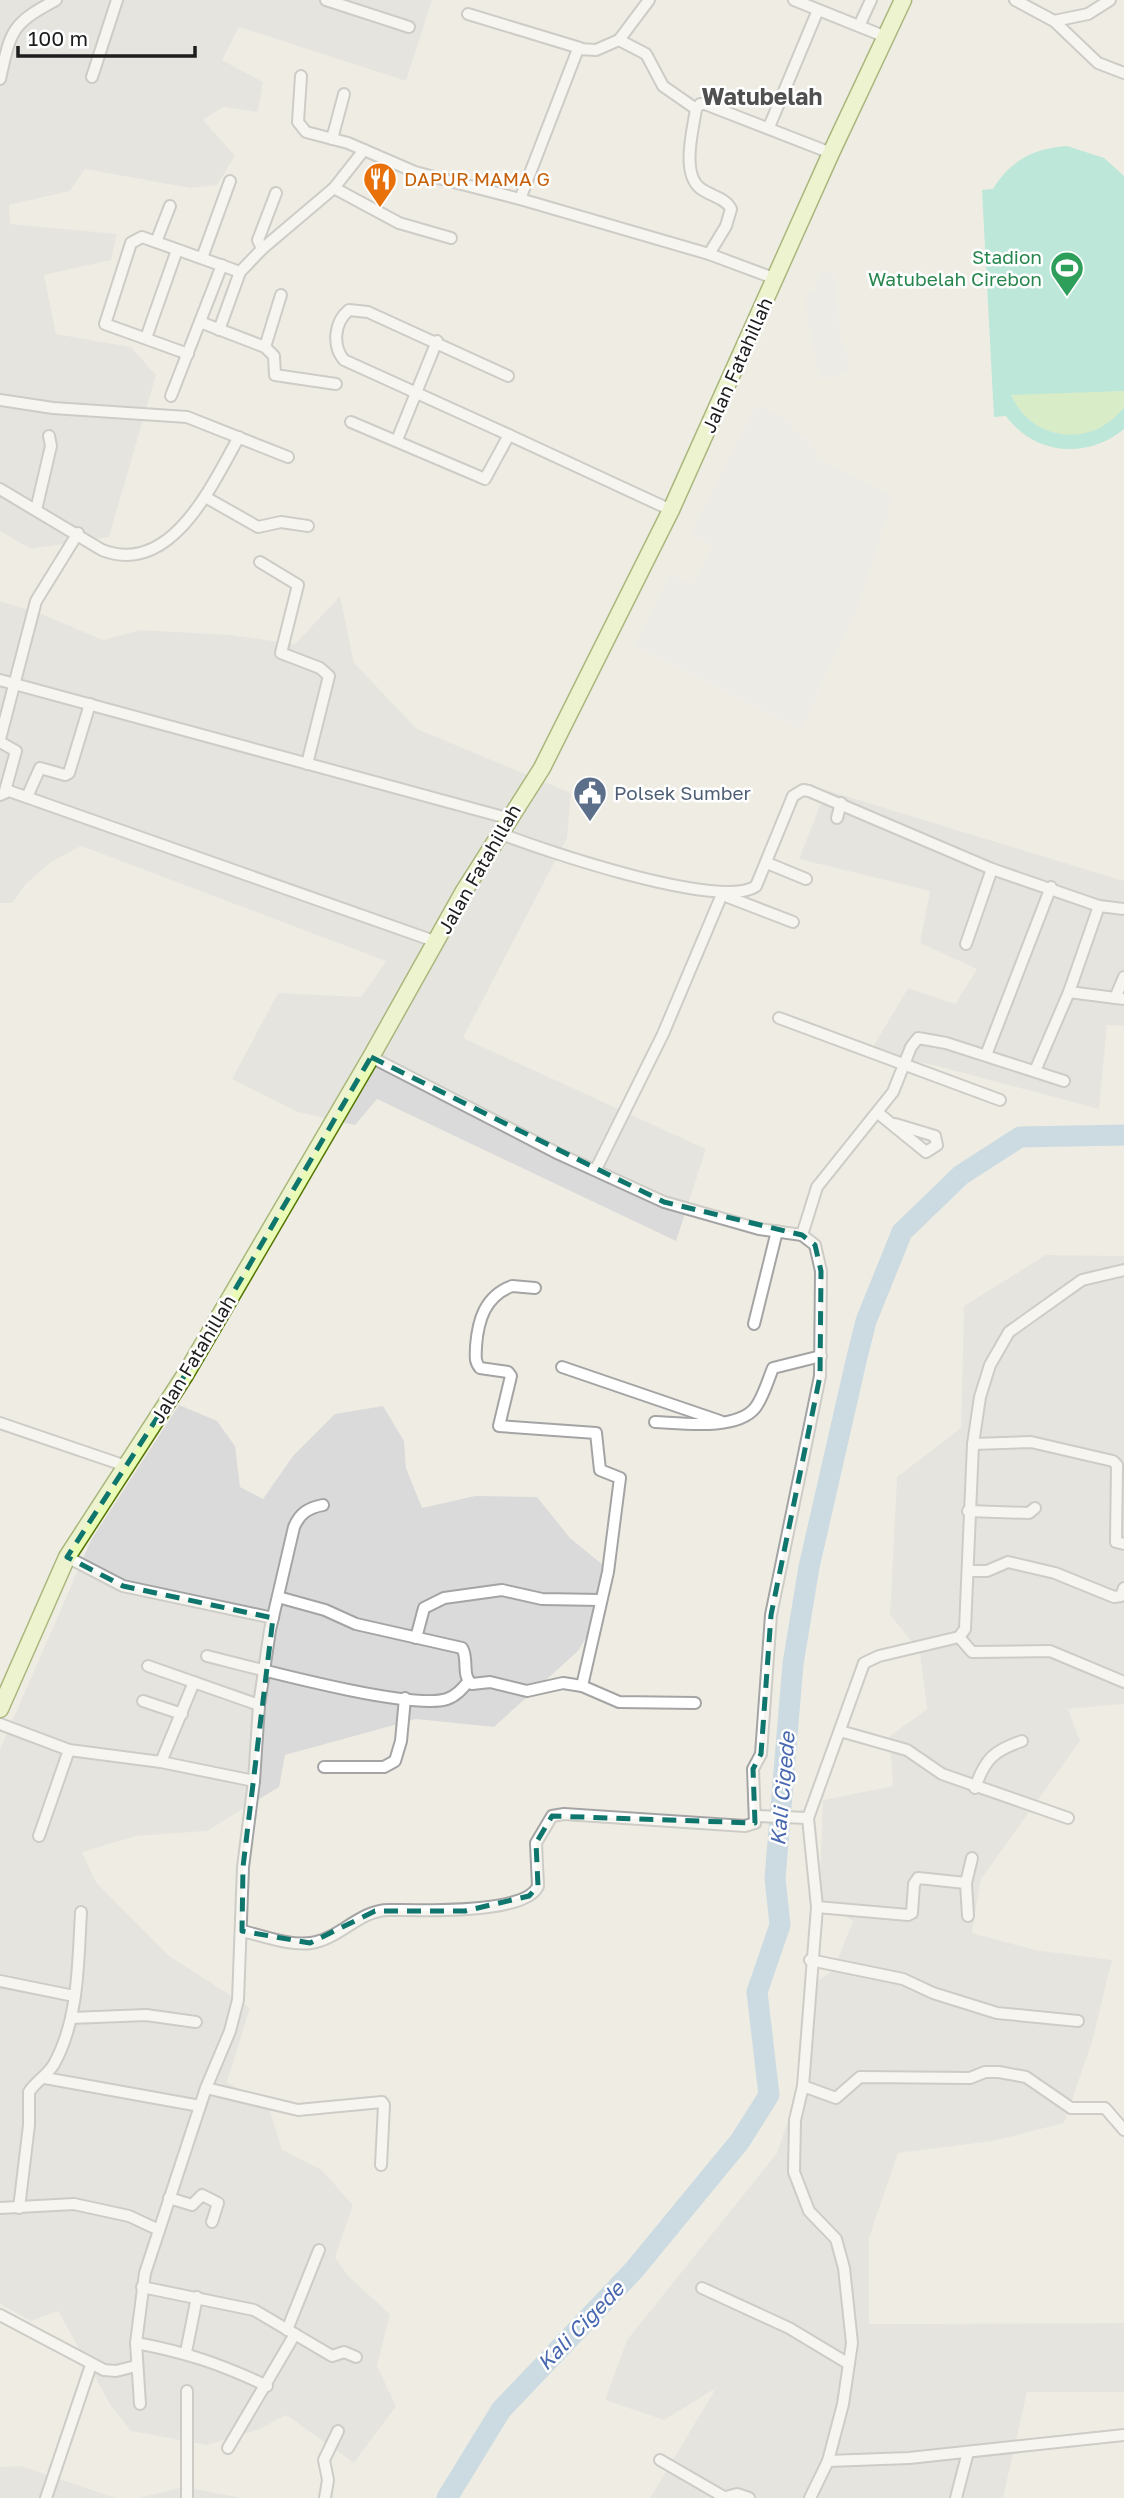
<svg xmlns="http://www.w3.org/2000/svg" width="1124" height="2498" font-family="'Golos Text',sans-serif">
<rect width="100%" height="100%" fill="#efede3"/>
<!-- residential -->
<g fill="#dbdada">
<path d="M0 0H432L406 81 239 27 222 60 263 82 258 112 223 107 203 120 235 156 217 185 190 188 85 169 70 191 9 205 10 224 117 234 111 260 44 275 56 334 131 347 156 375 109 537 31 549 0 531Z"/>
<path d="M340 596 354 663 417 729 571 793 567 838 463 1038 706 1149 676 1241 377 1099 355 1125 298 1112 232 1079 278 993 361 997 386 961 81 846 51 862 27 883 12 903H0V601L39 613 103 640 140 630 231 635 295 644Z"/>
<path d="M826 790 1124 881V1026L1107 1025 1099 1109 937 1066 870 1052 908 988 955 1004 977 969 920 943 930 891 799 859Z"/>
<path d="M1046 1255 1124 1256V1704L1068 1709 1080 1741 981 1879 972 1933 1035 1950 1112 1960 1092 2042 1064 2123 993 2141 898 2153 869 2238V2324L1124 2323V2392H1027L1003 2498H650L716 2388 664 2420 605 2400 627 2340 777 2153 800 2085 804 1991 833 1970 853 1921 819 1902 823 1800 893 1786 890 1736 927 1709 920 1652 890 1615 897 1477 961 1428 964 1306Z"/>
<path d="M179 1405 217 1421 235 1446 240 1487 263 1499 293 1456 335 1414 383 1406 404 1441 406 1468 422 1508 475 1496 537 1497 570 1538 614 1574 596 1621 578 1651 494 1727 416 1719 285 1755 279 1787 207 1831 136 1836 82 1852 96 1882 168 1955 250 2008 227 2082 268 2105 282 2150 322 2170 353 2205 335 2257 349 2277 390 2314 377 2366 396 2406 354 2463 286 2415 260 2429 207 2445 131 2431 111 2406 58 2311 31 2321 0 2304V1749L91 1540Z"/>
<path d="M21 2466 116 2498H0V2467Z"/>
<path d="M184 2487 243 2498H138Z"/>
</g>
<!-- grass -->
<path fill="#bceaa7" d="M1124 391V407C1093 450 1032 442 1010 394Z"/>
<!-- pitch -->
<path fill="#7ee0cc" d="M1067 146 1104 158 1124 176V391L1011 395C1032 442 1093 449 1124 407V429C1088 459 1035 456 1006 416L994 417 982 190 993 189C1010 161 1034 148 1067 146Z"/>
<!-- parking -->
<g fill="#e9e9e9">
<path d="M822 269 837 276 839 331 851 371 820 380 806 313V292H814Z"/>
<path d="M757 405 794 424 791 429 805 436 820 459 893 496 860 602 801 729 634 645 670 575 692 584 711 549 709 543 691 534Z"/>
</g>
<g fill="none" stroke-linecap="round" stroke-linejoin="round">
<!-- river -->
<path stroke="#a2c5de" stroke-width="21" d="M447 2498 501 2410 634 2270 740 2141 769 2095 757 1992 780 1925 775 1878 793 1664 809 1567 857 1357 866 1321 902 1232 961 1175 1020 1137 1124 1135"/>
<!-- street casing -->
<g stroke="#a4a4a4" stroke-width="14">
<g id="street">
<path d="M326 0 409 27"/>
<path d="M794 0 886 37"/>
<path d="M1015 0 1054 21 1098 63 1124 73"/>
<path d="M468 14 580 48"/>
<path d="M1054 21 1088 14 1110 0"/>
<path d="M859 26 871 0"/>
<path d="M619 40 646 54 663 86 696 109"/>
<path d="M301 76 298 122 306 132 348 143 415 172 520 199 709 254 726 226 731 209C726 198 710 196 700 188 681 173 693 129 696 109"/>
<path d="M92 77 117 0"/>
<path d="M0 79C11 30 11 24 56 0"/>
<path d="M696 109 700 104H705L831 153"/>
<path d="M769 127 818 10"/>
<path d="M332 139 344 94"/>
<path d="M334 188 399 223 451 238"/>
<path d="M520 199 578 49 596 50 619 40 649 0"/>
<path d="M156 242 170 206"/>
<path d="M262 249 258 240 276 193"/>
<path d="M709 254 776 279"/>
<path d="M202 258 230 181"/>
<path d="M200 322 265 347 274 356 275 375 336 384"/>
<path d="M219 330 240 272"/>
<path d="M146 338 177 250"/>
<path d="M265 347 281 295"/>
<path d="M188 354 105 324 131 243 142 237 240 272 262 249 334 188 364 150"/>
<path d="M508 376 368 312 349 310C334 322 332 346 344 360L509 435"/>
<path d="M171 396 222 265"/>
<path d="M0 400 53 408 187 417 288 457"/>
<path d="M351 422 485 479 509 435 671 510"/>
<path d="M397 440 437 341"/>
<path d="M0 489 102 550C171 577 212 485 239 437"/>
<path d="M207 498 258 527 281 522 308 526"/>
<path d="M36 510 51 446 49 436"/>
<path d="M260 562 298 585 281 653 320 668 329 676 307 764"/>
<path d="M0 680 507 818"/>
<path d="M0 739 36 601 78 533"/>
<path d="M0 742 16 751 5 791"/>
<path d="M0 795 9 791 437 942"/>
<path d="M27 797 40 768 65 775 69 773 90 704"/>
<path d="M837 818 841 803"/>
<path d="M499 833C542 850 722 911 756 886L793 796 803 790 809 791 992 869 1099 906 1124 909"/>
<path d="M767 863 806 879"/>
<path d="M728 897 793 922"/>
<path d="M966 944 992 869"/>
<path d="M1069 992 1124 999"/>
<path d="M1115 998 1124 977"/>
<path d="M779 1018 1000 1100"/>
<path d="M986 1055 1051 887"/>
<path d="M371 1057 559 1154 664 1202 759 1229 802 1235 817 1187 893 1092 911 1047 918 1038 946 1043 1064 1081"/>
<path d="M1035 1071 1069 992 1099 906"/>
<path d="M878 1113 926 1152 937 1145 935 1136 895 1124"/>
<path d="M596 1169 663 1034 723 892"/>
<path d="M535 1288 512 1286C485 1296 478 1320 476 1346 476 1355 474 1361 480 1368L508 1372 511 1376 499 1426 596 1433 600 1470 620 1478 608 1572 582 1686"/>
<path d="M754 1324 777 1231"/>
<path d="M562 1367 720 1421"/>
<path d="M655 1422C681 1423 736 1431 755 1408 763 1398 768 1380 773 1368L821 1356"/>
<path d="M0 1423 126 1466"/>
<path d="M973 1444 1031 1442 1113 1461 1117 1465 1116 1542 1124 1544"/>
<path d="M968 1511 1029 1513 1035 1508"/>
<path d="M67 1557 123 1586 273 1618"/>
<path d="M968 1571H987L1008 1562 1055 1573 1114 1597 1121 1596 1124 1588"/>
<path d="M278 1597 325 1610 356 1624 462 1648C469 1659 461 1676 472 1684L490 1682 527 1691 563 1683 582 1686 619 1702 695 1703"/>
<path d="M959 1637 972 1652 1050 1651 1124 1682"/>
<path d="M416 1638 424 1608 444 1598 502 1590 542 1599 601 1600"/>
<path d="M207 1656C252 1667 411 1711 447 1699 456 1696 462 1689 468 1682"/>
<path d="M148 1666 259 1705"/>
<path d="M143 1701 182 1714"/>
<path d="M0 1724 69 1750 161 1762 254 1781"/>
<path d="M840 1731 907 1750 942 1774 1068 1818"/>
<path d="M161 1762 194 1682"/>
<path d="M324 1767H384L395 1761 401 1741 405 1698"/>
<path d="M975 1788C985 1759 993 1751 1022 1741"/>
<path d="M757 1816 808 1818"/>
<path d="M39 1836 69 1750"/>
<path d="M817 1907 908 1915 912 1913 914 1884 918 1878 966 1883"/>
<path d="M968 1916 966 1883 972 1858"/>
<path d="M242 1931C264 1936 289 1946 311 1943 340 1939 359 1910 389 1910 418 1910 526 1915 538 1886L536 1843 552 1816 564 1814 745 1826 755 1823 753 1769 761 1754 771 1615 820 1376 821 1271 815 1245 802 1235"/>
<path d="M810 1960 903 1979 933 1993 997 2013 1078 2021"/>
<path d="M0 1981 74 1996"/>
<path d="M71 2018 146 2015 196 2022"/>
<path d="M45 2078 200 2106"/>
<path d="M803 2086 836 2098 860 2077 970 2078 985 2072H999L1026 2077 1071 2108H1105L1124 2130"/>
<path d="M206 2088 298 2110 382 2102 384 2105 381 2165"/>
<path d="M169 2198 192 2205 202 2195 218 2203 212 2222"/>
<path d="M0 2208 74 2204 129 2216 159 2230"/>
<path d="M19 2208 29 2125V2092C36 2081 47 2076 54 2064 79 2019 78 1962 81 1912"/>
<path d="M142 2287 254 2310 332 2356 344 2352 356 2357"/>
<path d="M702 2288 789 2328 849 2364"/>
<path d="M0 2315 104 2370 116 2371 136 2366"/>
<path d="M287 2330 319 2250"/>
<path d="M136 2343C185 2352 221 2364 267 2386"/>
<path d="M186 2352 197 2297"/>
<path d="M140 2404 136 2343 145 2273 206 2088 230 2031 238 2000 243 1867 254 1781 259 1705 270 1630 294 1527C300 1513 308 1508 323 1505"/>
<path d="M228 2448 295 2334"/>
<path d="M660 2460 724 2497"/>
<path d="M828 2461 909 2458 1124 2435"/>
<path d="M46 2498 91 2365"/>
<path d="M187 2498V2391"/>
<path d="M325 2498 328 2480 324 2460 338 2431"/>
<path d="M722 2498 737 2494 749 2498"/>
<path d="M810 2498 828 2461 843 2404 852 2343 844 2268 836 2239 809 2211 794 2172 795 2120 803 2086 817 1907 808 1818 864 1663 879 1656 959 1637 965 1629 973 1444 980 1397 990 1365 1009 1332 1082 1280 1124 1270"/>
<path d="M956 2498 968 2452"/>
</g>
</g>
<!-- secondary casing -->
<g stroke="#547602" stroke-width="19">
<path id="secondary" d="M0 1709 67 1557 185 1375 371 1057 464 891 542 768 671 510 831 153 903 0"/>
</g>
<!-- street -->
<use href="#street" stroke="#fff" stroke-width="10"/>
<!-- secondary -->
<use href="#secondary" stroke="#eafbb5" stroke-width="16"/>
</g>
<!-- marked area -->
<path d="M0 0H1124V2498H0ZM371 1057 664 1202 802 1235 815 1245 821 1271 820 1376 771 1615 761 1754 753 1769 755 1823 552 1816 536 1843 538 1886 529 1896 465 1911H375L310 1943 242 1931 243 1867 273 1618 123 1586 67 1557 185 1375Z" fill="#efede3" fill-opacity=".55" fill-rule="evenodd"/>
<path fill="none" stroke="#0f766e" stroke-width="5" stroke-dasharray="14 9" stroke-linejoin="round" d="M371 1057 664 1202 802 1235 815 1245 821 1271 820 1376 771 1615 761 1754 753 1769 755 1823 552 1816 536 1843 538 1886 529 1896 465 1911H375L310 1943 242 1931 243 1867 273 1618 123 1586 67 1557 185 1375Z"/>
<!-- icons -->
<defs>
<g id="restaurant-pin" transform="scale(1.75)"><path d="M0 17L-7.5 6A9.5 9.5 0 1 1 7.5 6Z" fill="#e8710a" stroke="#fff"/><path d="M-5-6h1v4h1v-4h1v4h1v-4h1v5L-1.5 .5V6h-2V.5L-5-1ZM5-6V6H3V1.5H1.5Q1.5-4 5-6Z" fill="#fff"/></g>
<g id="stadium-pin" transform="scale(1.75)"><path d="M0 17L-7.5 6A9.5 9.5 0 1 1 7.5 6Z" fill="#2e9e5b" stroke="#fff"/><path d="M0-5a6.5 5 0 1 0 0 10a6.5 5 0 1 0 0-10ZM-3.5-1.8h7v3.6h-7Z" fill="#fff"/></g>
<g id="civic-pin" transform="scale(1.75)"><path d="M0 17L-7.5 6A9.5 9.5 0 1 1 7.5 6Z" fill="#5c6f8a" stroke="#fff"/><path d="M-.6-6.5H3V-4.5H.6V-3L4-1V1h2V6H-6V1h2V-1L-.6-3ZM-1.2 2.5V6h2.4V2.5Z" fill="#fff"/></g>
</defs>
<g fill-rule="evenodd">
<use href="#restaurant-pin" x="380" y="179"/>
<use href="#stadium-pin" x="1067" y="268"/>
<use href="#civic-pin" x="590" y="793"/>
</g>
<g text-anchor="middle" stroke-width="5" stroke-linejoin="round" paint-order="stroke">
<!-- food labels -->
<g font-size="19" fill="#c56008" stroke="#fff" text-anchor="start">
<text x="404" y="186">DAPUR MAMA G</text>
</g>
<!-- leisure labels -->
<g font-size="19" fill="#27864d" stroke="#fff" text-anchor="end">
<text x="1042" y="264">Stadion<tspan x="1042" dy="22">Watubelah Cirebon</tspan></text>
</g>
<!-- street labels -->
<g font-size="19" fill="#1d1d1d" stroke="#fff">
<text transform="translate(737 365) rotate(-66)" y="7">Jalan Fatahillah</text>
<text transform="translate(479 869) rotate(-60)" y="7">Jalan Fatahillah</text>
<text transform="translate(193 1359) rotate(-59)" y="7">Jalan Fatahillah</text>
</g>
<!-- service labels -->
<g font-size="19" fill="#4e5e75" stroke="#fff" text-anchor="start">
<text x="614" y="800">Polsek Sumber</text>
</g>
<!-- water labels -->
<g font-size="21" font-style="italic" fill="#4868af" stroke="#fff">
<text transform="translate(783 1789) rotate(-85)" y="7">Kali Cigede</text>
<text transform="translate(581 2326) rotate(-46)" y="7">Kali Cigede</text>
</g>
<!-- quarter labels -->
<g font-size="23" font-weight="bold" fill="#505050" stroke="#fff">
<text x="762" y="105">Watubelah</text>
</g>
</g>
<!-- scale -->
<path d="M18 46v10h177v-10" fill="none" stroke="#1d1d1d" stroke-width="3.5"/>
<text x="28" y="46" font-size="21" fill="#1d1d1d" stroke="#ffffff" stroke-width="5" paint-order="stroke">100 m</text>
</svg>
